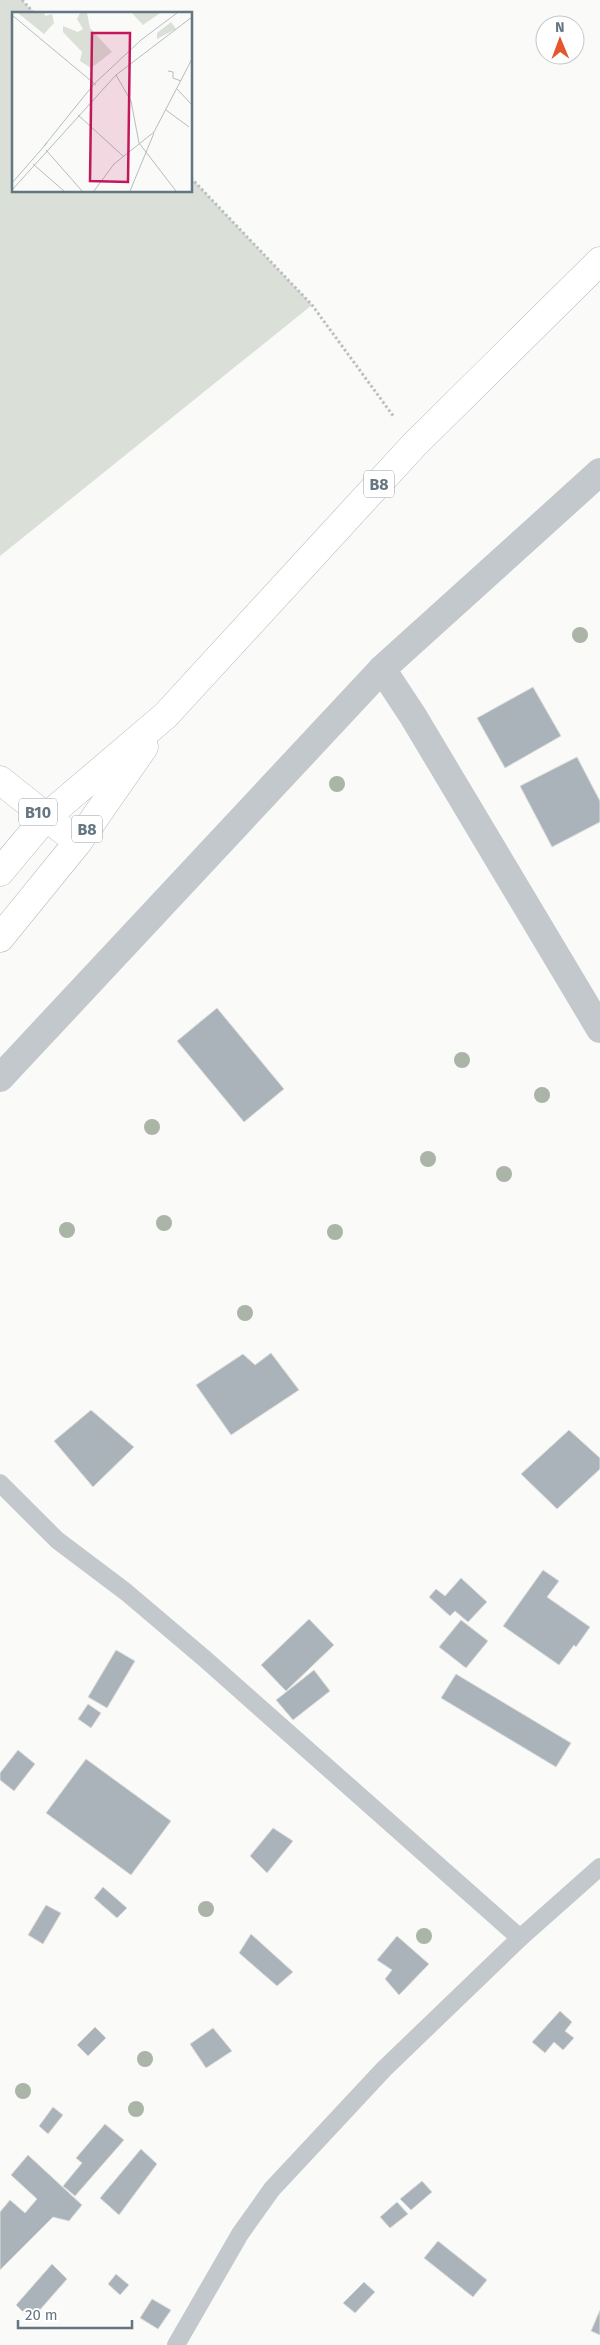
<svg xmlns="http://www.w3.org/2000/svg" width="600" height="2345" font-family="'Fira Sans',sans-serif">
<rect width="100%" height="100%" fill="#fafaf8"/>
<!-- green -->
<path fill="#dadfd7" d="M0 0H22L35 14H14V191H191V178L312 305 0 556Z"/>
<!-- building -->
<g fill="#aab3b9" stroke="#dcdcda">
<path d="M533 687 561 736 505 768 477 718Z"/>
<path d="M577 757 600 801V822L552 847 520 786Z"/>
<path d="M217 1008 284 1089 244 1122 177 1041Z"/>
<path d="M271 1353 299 1390 231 1435 196 1385 243 1354 255 1365Z"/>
<path d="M91 1410 134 1447 93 1487 54 1441Z"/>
<path d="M569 1430 600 1458V1469L557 1509 521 1474Z"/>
<path d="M543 1570 559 1581 547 1597 590 1627 576 1647 574 1645 559 1665 503 1626Z"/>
<path d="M461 1578 487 1602 468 1622 455 1611 450 1616 429 1597 436 1589 445 1596Z"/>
<path d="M309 1619 334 1645 286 1691 261 1665Z"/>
<path d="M461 1620 488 1641 466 1668 439 1647Z"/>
<path d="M116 1650 135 1661 107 1708 88 1697Z"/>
<path d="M314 1670 330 1691 293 1720 276 1700Z"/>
<path d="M456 1674 571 1743 556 1767 441 1698Z"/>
<path d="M88 1704 101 1713 91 1728 78 1719Z"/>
<path d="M18 1750 35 1764 14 1791 0 1780V1773Z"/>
<path d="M86 1759 171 1821 131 1875 46 1813Z"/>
<path d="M273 1828 293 1841 267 1873 250 1856Z"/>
<path d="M103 1887 127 1908 117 1918 94 1898Z"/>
<path d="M46 1905 61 1913 43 1944 28 1935Z"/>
<path d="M251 1934 293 1972 277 1986 239 1953Z"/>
<path d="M397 1936 429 1964 399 1995 385 1979 392 1970 377 1960Z"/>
<path d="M560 2011 572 2022 565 2031 574 2038 563 2050 554 2042 545 2053 532 2042Z"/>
<path d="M95 2027 106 2038 88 2056 77 2045Z"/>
<path d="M213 2028 232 2051 206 2068 190 2044Z"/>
<path d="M53 2107 63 2115 48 2134 39 2126Z"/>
<path d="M105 2124 124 2140 75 2196 63 2186 82 2163 76 2158Z"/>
<path d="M141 2149 157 2164 119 2215 100 2198Z"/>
<path d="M28 2155 82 2205 69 2221 53 2217 0 2270V2212L10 2200 25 2213 37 2199 11 2175Z"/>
<path d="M422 2181 432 2192 411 2210 400 2199Z"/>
<path d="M397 2202 408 2214 390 2228 380 2217Z"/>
<path d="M438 2241 487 2280 473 2297 424 2258Z"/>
<path d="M52 2264 67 2279 31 2320 16 2305Z"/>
<path d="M116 2274 129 2285 120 2295 108 2284Z"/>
<path d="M364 2282 375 2292 355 2313 343 2303Z"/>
<path d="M152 2299 171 2310 158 2329 140 2318Z"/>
<path d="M600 2310V2335L591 2331Z"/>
</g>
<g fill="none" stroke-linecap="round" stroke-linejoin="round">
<!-- highway casing -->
<g stroke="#b4b9bd" stroke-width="29">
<g id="highway">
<path d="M0 780 78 842"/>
<path d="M0 872 45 818 166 715 414 445 600 261"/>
<path d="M0 938 78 842 144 747"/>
</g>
</g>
<!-- path -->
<g stroke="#bbbfc2" stroke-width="3" stroke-dasharray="2.5 2.5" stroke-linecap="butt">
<path d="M22 0 35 14"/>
<path d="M191 178 312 305 394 417"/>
</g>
<!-- lane -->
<g stroke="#c3c8cc" stroke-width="18">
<path d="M0 1483 57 1540 126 1592 205 1659 520 1938"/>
<path d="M176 2345 240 2234 272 2189 384 2069 520 1938 600 1867"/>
</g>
<!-- street -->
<g stroke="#c3c8cc" stroke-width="28">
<path d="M382 669 413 716 600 1029"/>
<path d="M0 1078 382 669 600 472"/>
</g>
<!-- highway -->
<use href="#highway" stroke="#fff" stroke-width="28"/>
</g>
<!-- trees -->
<g fill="#aab4a7">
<circle cx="580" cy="635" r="8"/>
<circle cx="337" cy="784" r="8"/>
<circle cx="462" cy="1060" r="8"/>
<circle cx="542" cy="1095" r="8"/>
<circle cx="152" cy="1127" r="8"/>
<circle cx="428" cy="1159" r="8"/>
<circle cx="504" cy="1174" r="8"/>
<circle cx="164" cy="1223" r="8"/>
<circle cx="67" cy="1230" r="8"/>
<circle cx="335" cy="1232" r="8"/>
<circle cx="245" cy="1313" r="8"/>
<circle cx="206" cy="1909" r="8"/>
<circle cx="424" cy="1936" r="8"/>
<circle cx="145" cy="2059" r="8"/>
<circle cx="23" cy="2091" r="8"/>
<circle cx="136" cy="2109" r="8"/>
</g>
<g text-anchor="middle" stroke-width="5" stroke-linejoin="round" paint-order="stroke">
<!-- shield labels -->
<g fill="#fff" stroke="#939fa8" stroke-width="1">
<rect x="364" y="470.5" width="30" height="27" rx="4"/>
<rect x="19" y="798.5" width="38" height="27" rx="4"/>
<rect x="72" y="815.5" width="30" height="27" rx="4"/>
</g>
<g font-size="16" font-weight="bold" fill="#657683">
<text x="379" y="490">B8</text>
<text x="38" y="818">B10</text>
<text x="87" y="835">B8</text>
</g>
</g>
<!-- overview -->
<g transform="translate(12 12)">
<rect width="180" height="180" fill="#fafaf8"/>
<path d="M6 1H32L33 4 40 2 42 11 32 22ZM68 1H75L78 16 100 40 79 56 68 49 70 40 51 20V14L66 20 71 17 65 7ZM120 1H148L131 13ZM159 10 164 17 145 27V21Z" fill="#dadfd7"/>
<path fill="none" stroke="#b5bdc2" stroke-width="1" d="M0 3 84 73M156 59 161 60V66L169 69M104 63 119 89 127 131 164 179M165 77 180 93M154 98 177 115M66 103 111 144M32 134 82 72 129 28 165 1M34 138 70 179M21 152 52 179M0 171 35 131M0 178 104 63 180 5M82 179 102 152 142 120 180 47M118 179 142 121"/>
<path fill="#c2185b" fill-opacity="0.15" stroke="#c2185b" stroke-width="2.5" d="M80 21H118L116 170 78 169Z"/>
<rect width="180" height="180" fill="none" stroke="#657683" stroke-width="2.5"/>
</g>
<!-- north arrow -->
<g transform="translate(560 40) rotate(359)"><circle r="24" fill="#ffffff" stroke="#c1c8cd"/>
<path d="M0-4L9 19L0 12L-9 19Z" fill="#e4572e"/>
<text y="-8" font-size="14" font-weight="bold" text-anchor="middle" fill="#657683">N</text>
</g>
<!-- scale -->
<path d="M18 2320v8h114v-8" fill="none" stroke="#657683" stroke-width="2.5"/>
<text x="25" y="2320" font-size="15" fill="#657683" stroke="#ffffff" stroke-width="4" paint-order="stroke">20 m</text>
</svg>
